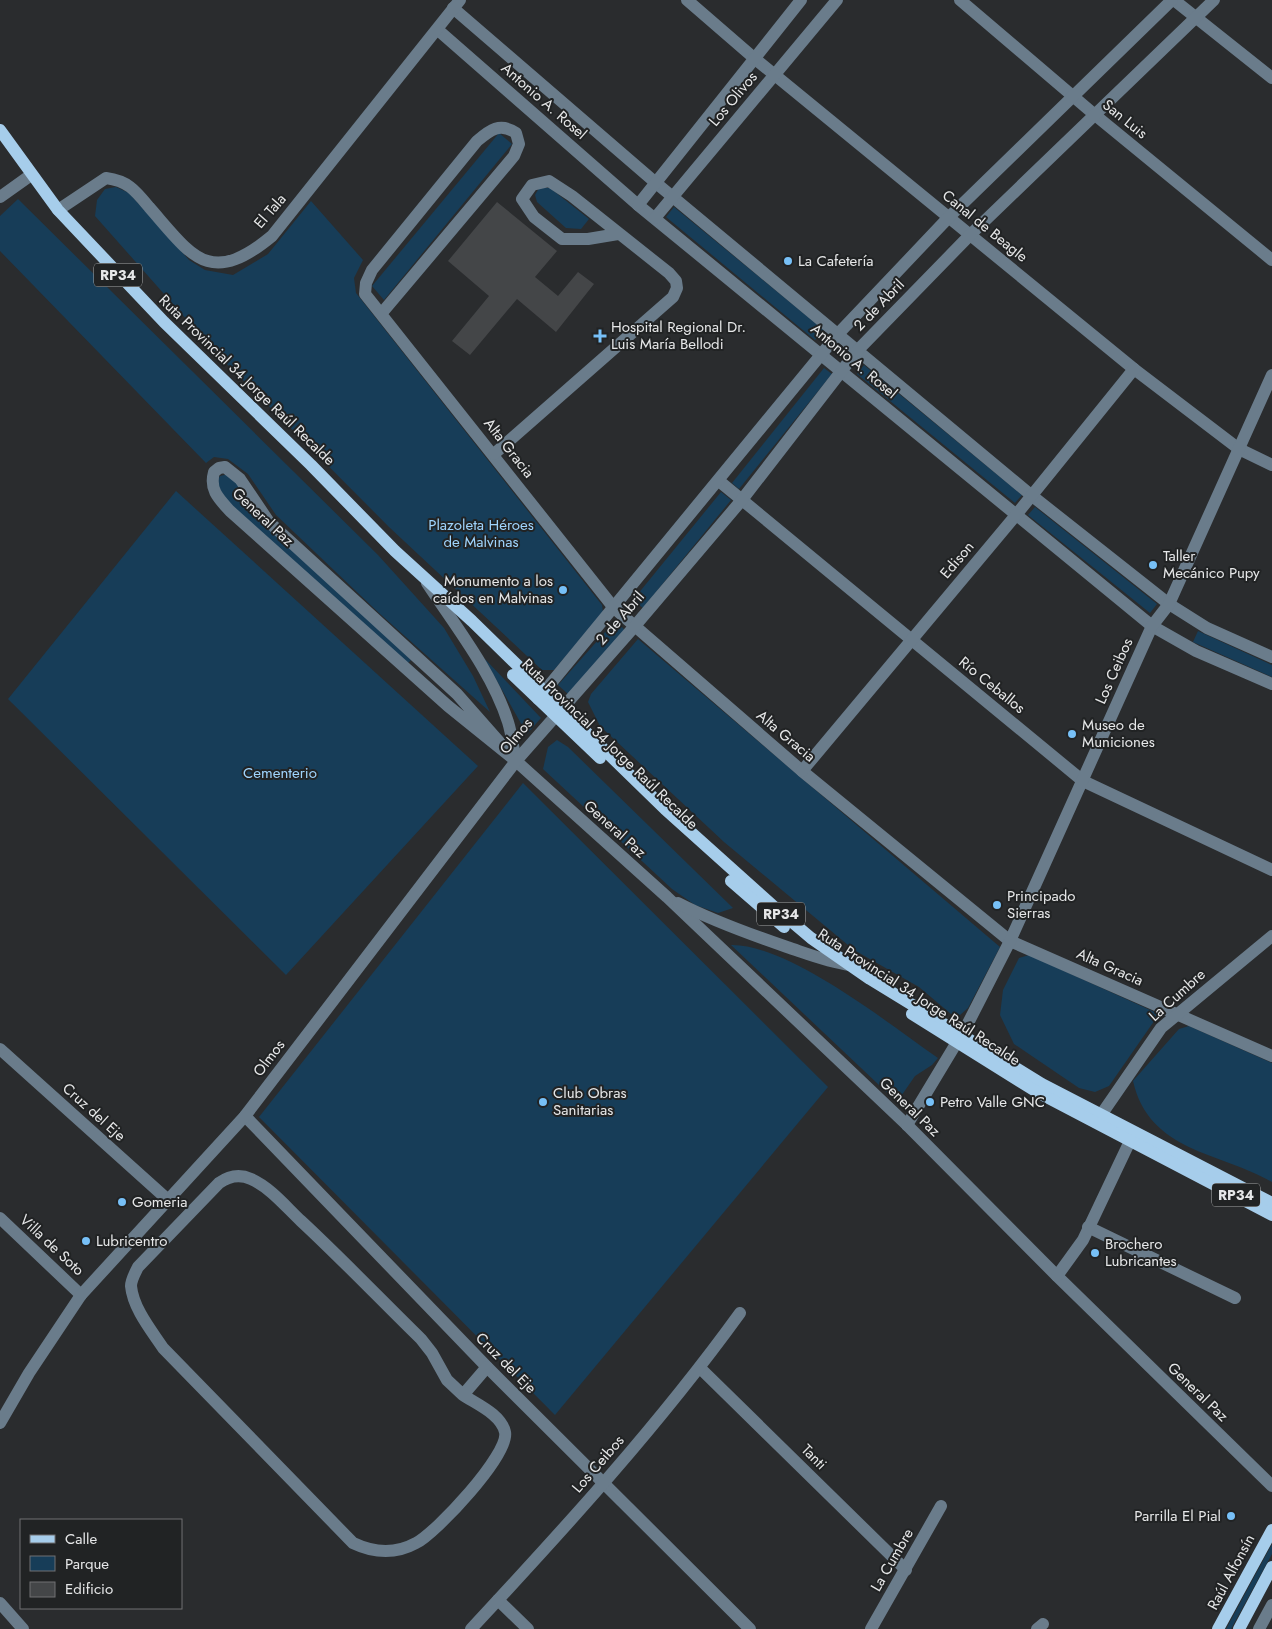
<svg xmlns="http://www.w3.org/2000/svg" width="1272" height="1629" font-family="Jost,sans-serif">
<rect width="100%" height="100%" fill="#2a2c2e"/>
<!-- green -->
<g fill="#173d58">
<path d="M499 133 512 144 384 300 372 286Z"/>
<path d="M116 187 129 193 189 260 205 270 233 275 268 254 311 201 363 260 354 278 356 293 602 605 603 612 554 670H542L389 527 219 356 95 216 97 200 105 189Z"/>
<path d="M539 188H550L589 219 581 229 566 228 537 202 535 195Z"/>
<path d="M18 199 378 555 444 628 473 676 490 712 379 613 276 515 248 474 228 459 214 457 206 463 0 251V216Z"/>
<path d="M674 207 824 330 815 340 666 217Z"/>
<path d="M864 365 1022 495 1015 503 857 374Z"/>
<path d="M824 368 832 374 739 489 732 483Z"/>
<path d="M229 474 411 660 407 664 227 501 216 483 220 476Z"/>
<path d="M176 491 478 766 286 975 8 699Z"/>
<path d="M721 492 731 500 643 608 633 600Z"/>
<path d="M1035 507 1157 604 1150 613 1028 515Z"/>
<path d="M615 621 625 630 568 694 558 685Z"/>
<path d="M1198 631 1272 665V677L1193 642Z"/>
<path d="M638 639 1000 947 968 1008 960 1015 951 1014 919 987 854 950 724 842 600 726 588 702 591 694Z"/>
<path d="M484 658 541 718 527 734Z"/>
<path d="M557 740 568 747 733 908 718 913 695 905 672 889 543 769 548 747Z"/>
<path d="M523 783 828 1087 555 1415 259 1117Z"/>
<path d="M731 945C789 944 889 1024 938 1058L932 1065 915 1076 897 1102Z"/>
<path d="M1029 955 1159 1014 1109 1086 1095 1092 1079 1088 1014 1044 1000 1015 1003 990 1019 958Z"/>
<path d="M1189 1026 1272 1063V1182C1220 1152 1149 1152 1133 1081L1179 1029Z"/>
<path d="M1272 1544V1554L1231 1629H1226Z"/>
</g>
<!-- building -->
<path fill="#444648" d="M497 202 557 251 535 277 558 296 578 272 594 284 556 332 517 299 470 355 452 341 489 296 448 261Z"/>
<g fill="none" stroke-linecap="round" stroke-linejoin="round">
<!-- minor -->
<g stroke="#6a7c8b" stroke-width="12">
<path d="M687 0 754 58 1134 369 1239 449 1272 465"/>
<path d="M960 0 1095 115 1272 260"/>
<path d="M1174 0 1272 78"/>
<path d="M453 8 656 183 1031 495 1169 604 1207 628 1272 657"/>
<path d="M438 30 638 205 1152 626 1196 651 1272 684"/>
<path d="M0 197 31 175"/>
<path d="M638 205 801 0"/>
<path d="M58 210 106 178C128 181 135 190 149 207 192 256 209 288 272 236L460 0"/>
<path d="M655 218 837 0"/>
<path d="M381 314 514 156 519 144 516 133C500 122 490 130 477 141L372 270 366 283 365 294 614 608 802 771 1010 941 1272 1056"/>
<path d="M494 454 673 297 677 288 676 281 669 273 572 196 549 181 532 185 522 199 534 217 562 239H588L618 234"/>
<path d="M719 481 1083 781 1272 870"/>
<path d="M427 583C456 627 492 672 508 722 512 735 513 748 516 760"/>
<path d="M538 699 838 334 949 217 1172 0"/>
<path d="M516 761 457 694 269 522 240 479 225 467 219 468 214 472C209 490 219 499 230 511L448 706 516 761 667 897 907 1125 1057 1276 1272 1486"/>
<path d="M802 771 1016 515 1134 369"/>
<path d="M678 903C713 921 749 934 787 947 808 954 828 962 850 965"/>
<path d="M962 1035 1010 941 1152 626 1169 604 1272 375"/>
<path d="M0 1049 167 1199"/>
<path d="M1101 1115 1161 1028 1272 936"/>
<path d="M245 1116 487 1367 750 1629"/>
<path d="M907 1125 957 1042"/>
<path d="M0 1218 81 1295"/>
<path d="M1088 1227 1235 1298"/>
<path d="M1057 1276 1083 1240 1130 1141"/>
<path d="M700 1368 906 1570"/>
<path d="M463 1395 447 1380 432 1353 421 1339C381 1300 342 1259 301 1221 286 1207 271 1188 251 1179 240 1174 229 1176 219 1183L138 1267C135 1273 131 1280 131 1286 133 1308 151 1330 163 1348L353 1543C374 1553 396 1554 416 1543 436 1533 510 1454 505 1432 501 1414 476 1404 463 1395L487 1367"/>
<path d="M0 1423 29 1373 81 1295 245 1116 516 761 634 627 741 501 857 351 970 235 1214 0"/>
<path d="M498 1600 528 1629"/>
<path d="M0 1603 23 1629"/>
<path d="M471 1629C565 1528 659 1425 740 1313"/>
<path d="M871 1629 941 1506"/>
<path d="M1037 1629 1043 1624"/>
<path d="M1259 1629 1272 1605"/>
</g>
<!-- major -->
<g stroke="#a6cdeb" stroke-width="12">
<path d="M0 130 58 210 164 322 311 465 395 551 472 621 665 809 772 905 811 938 870 979 1042 1084 1272 1203"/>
<path d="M513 675 600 758"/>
<path d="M731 881 784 927"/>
<path d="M912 1014 1037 1092 1272 1215"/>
<path d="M1218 1629 1272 1530"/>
<path d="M1239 1629 1272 1567"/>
</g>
</g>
<!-- markers -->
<g fill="#77c0f7" stroke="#212324" stroke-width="2">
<circle cx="788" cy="261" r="5"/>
<path d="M597.5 328.5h5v5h5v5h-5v5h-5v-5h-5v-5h5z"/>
<circle cx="1153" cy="565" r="5"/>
<circle cx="563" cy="590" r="5"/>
<circle cx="1072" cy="734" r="5"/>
<circle cx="997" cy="905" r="5"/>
<circle cx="543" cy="1102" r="5"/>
<circle cx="930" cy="1102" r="5"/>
<circle cx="122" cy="1202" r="5"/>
<circle cx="86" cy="1241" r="5"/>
<circle cx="1095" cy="1253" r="5"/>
<circle cx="1231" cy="1516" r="5"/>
</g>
<g text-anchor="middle" stroke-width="4" stroke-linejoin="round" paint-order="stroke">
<!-- shield labels -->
<g fill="#212324" stroke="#abacad" stroke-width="1">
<rect x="94" y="263.5" width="48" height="23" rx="4"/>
<rect x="757" y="902.5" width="48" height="23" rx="4"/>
<rect x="1212" y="1183.5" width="48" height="23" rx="4"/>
</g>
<g font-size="14" font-weight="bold" fill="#e6e7e8">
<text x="118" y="280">RP34</text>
<text x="781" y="919">RP34</text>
<text x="1236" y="1200">RP34</text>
</g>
<!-- street labels -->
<g font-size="15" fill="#e6e7e8" stroke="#212324">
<text transform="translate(733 99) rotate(-50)" y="5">Los Olivos</text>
<text transform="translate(544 101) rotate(41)" y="5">Antonio A. Rosel</text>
<text transform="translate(1125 119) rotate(39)" y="5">San Luis</text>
<text transform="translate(270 211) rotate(-49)" y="5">El Tala</text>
<text transform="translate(985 226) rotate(39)" y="5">Canal de Beagle</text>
<text transform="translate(879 305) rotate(-46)" y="5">2 de Abril</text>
<text transform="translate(854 361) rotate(40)" y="5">Antonio A. Rosel</text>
<text transform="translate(247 380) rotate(44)" y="5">Ruta Provincial 34 Jorge Raúl Recalde</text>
<text transform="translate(509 448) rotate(52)" y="5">Alta Gracia</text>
<text transform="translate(263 517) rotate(43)" y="5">General Paz</text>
<text transform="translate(957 560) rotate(-50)" y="5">Edison</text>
<text transform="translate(620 618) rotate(-49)" y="5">2 de Abril</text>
<text transform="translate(1114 671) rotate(-66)" y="5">Los Ceibos</text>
<text transform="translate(992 685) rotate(39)" y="5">Río Ceballos</text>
<text transform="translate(516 736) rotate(-50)" y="5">Olmos</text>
<text transform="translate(786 736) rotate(40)" y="5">Alta Gracia</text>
<text transform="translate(610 744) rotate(44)" y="5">Ruta Provincial 34 Jorge Raúl Recalde</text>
<text transform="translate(615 829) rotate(42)" y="5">General Paz</text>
<text transform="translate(1110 967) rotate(24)" y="5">Alta Gracia</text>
<text transform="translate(1177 995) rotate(-42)" y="5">La Cumbre</text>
<text transform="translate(919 997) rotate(33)" y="5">Ruta Provincial 34 Jorge Raúl Recalde</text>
<text transform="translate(269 1058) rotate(-53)" y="5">Olmos</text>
<text transform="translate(910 1107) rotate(44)" y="5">General Paz</text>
<text transform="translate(94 1112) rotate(42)" y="5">Cruz del Eje</text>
<text transform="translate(52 1245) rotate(43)" y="5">Villa de Soto</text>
<text transform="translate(506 1363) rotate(45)" y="5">Cruz del Eje</text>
<text transform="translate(1198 1392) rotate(44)" y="5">General Paz</text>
<text transform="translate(814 1457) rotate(45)" y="5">Tanti</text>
<text transform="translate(598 1464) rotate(-49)" y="5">Los Ceibos</text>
<text transform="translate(892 1560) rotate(-60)" y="5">La Cumbre</text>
<text transform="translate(1231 1572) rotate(-62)" y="5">Raúl Alfonsín</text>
</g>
<!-- poi labels -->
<g font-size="15" fill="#e6e7e8" stroke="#212324" text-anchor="start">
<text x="798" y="266">La Cafetería</text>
<text x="611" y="332">Hospital Regional Dr.<tspan x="611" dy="17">Luis María Bellodi</tspan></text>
<text x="1163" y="561">Taller<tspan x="1163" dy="17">Mecánico Pupy</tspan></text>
<text x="553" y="586" text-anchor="end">Monumento a los<tspan x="553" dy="17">caídos en Malvinas</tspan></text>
<text x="1082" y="730">Museo de<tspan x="1082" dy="17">Municiones</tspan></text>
<text x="1007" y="901">Principado<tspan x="1007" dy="17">Sierras</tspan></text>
<text x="553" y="1098">Club Obras<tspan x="553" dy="17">Sanitarias</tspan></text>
<text x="940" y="1107">Petro Valle GNC</text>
<text x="132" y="1207">Gomeria</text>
<text x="96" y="1246">Lubricentro</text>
<text x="1105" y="1249">Brochero<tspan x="1105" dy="17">Lubricantes</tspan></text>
<text x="1221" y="1521" text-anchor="end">Parrilla El Pial</text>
</g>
<!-- park labels -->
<g font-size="15" fill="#9fd4fd" stroke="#212324">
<text x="481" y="530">Plazoleta Héroes<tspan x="481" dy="17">de Malvinas</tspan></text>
<text x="280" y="778">Cementerio</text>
</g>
</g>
<!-- legend -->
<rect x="20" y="1519" width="162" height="90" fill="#212324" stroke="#707172"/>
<rect x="30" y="1535" width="25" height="8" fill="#a6cdeb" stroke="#707172"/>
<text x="65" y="1544" font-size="15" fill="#e6e7e8">Calle</text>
<rect x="30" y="1556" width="25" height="15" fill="#173d58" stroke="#707172"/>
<text x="65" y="1569" font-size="15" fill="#e6e7e8">Parque</text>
<rect x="30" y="1582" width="25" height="15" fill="#444648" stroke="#707172"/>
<text x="65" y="1594" font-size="15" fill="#e6e7e8">Edificio</text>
</svg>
